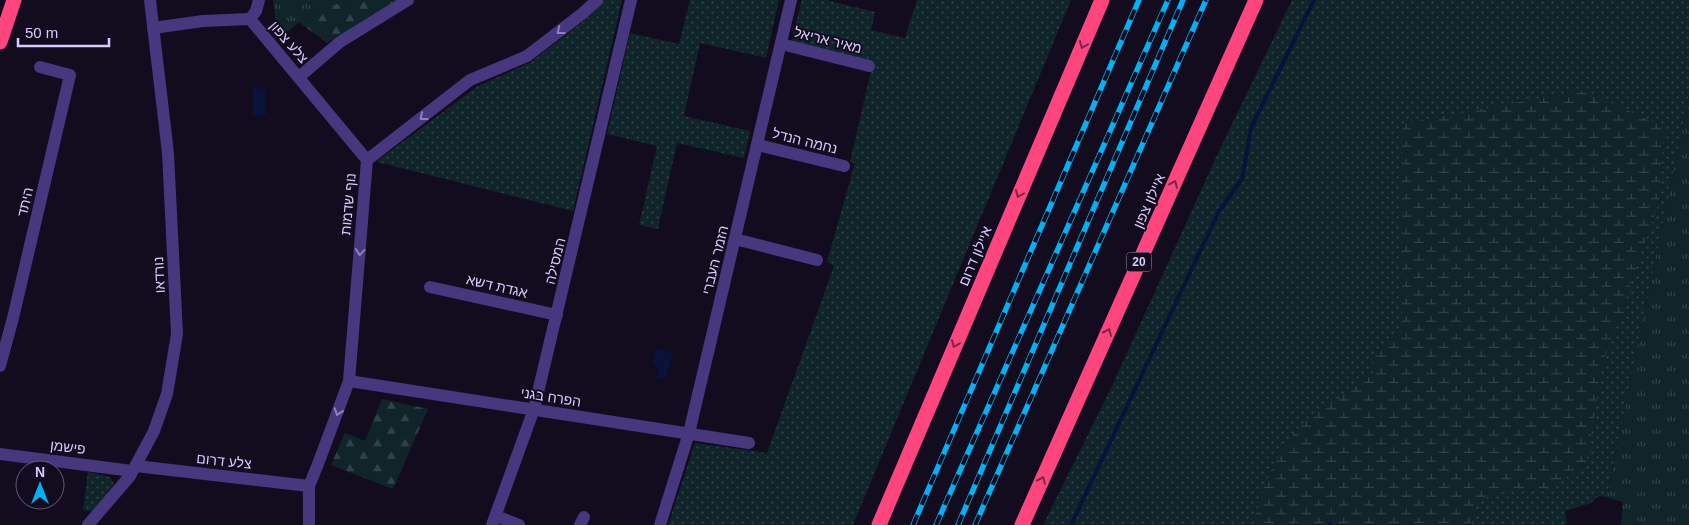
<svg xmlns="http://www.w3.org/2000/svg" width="1689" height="525" font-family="Helvetica,'Noto Sans Hebrew',sans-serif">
<defs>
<pattern id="grass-dots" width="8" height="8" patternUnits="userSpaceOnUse" patternTransform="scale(1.25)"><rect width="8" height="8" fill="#0f2529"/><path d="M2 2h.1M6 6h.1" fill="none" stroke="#314349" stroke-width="1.8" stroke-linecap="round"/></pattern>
<pattern id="forest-firs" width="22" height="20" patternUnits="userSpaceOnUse" patternTransform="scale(1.25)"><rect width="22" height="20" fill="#0f2529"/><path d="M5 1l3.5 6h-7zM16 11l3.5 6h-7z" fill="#314349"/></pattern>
<pattern id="wetland-marsh" width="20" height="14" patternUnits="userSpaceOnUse" patternTransform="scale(1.25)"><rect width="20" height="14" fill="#0f2529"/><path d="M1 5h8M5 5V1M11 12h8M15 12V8" fill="none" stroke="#314349"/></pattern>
<pattern id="park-tufts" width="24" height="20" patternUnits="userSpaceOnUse" patternTransform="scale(1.25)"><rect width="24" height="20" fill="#0f2529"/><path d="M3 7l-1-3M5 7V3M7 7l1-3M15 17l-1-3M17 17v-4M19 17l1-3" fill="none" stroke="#314349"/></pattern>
</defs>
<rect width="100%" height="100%" fill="#130c1f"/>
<!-- grass -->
<g fill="url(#grass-dots)">
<path d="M603 0H622L573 211 377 162 378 160 478 86 531 62 591 15Z"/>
<path d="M690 0H779L766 58 700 43 684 116 750 131 744 158 677 143 658 229 639 225 657 146 607 134 630 33 679 44Z"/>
<path d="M802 0H826L875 12 871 30 905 38 917 0H1071L853 525H668L695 443 767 453 834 266 827 262 855 163 850 162 873 62 791 41Z"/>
<path d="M1292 0H1689V95L1608 492 1606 497 1599 496 1591 503 1565 511 1567 525H1043L1112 386 1218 153Z"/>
<path d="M88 472 110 477 114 484 93 512 83 510Z"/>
</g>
<!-- forest -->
<g fill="url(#forest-firs)">
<path d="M345 0H398L327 43 299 22Z"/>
<path d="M382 399 428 409 393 489 331 465 345 433 365 441Z"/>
</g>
<!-- wetland -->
<path fill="url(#wetland-marsh)" d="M1583 90 1664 127 1659 203 1604 360 1586 464C1578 469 1556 487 1547 488 1519 493 1498 485 1474 507L1476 515 1468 525H1312C1293 520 1274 525 1255 523 1260 482 1289 426 1326 405 1329 403 1333 403 1336 401 1342 398 1346 392 1350 388 1357 382 1364 377 1373 373L1375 367 1370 359 1396 336 1402 334V124Z"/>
<!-- park -->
<g fill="url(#park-tufts)">
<path d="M273 0H345L299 22 278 40Z"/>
<path d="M1689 95V525H1621L1623 502 1606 497 1608 492Z"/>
</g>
<!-- water -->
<g fill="#08123b">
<path d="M253 88 266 89V115H253Z"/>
<path d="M657 348 673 353 665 379 656 377 660 371 653 363Z"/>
</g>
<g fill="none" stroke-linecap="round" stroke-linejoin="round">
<!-- stream -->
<g stroke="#08123b" stroke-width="4">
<path d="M1071 525 1219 211 1242 179 1251 128 1314 0"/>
<path d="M1330 525V524"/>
</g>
<!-- minor -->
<g stroke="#46377e" stroke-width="12">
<path d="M250 19 256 11 259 0"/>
<path d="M153 28 203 21 250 19 367 160"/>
<path d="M781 44 869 66"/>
<path d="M299 77 340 42 408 0"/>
<path d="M758 145 844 166"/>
<path d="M735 239 817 260"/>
<path d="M430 287 557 315"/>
<path d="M0 366 13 318 70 75 40 67"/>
<path d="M349 381 749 443"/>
<path d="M0 454 132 471"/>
<path d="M136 466 309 486"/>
<path d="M496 516 519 525"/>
<path d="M88 525 130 476 154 431 167 394 177 334 168 153 150 0"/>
<path d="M309 525V486L318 464 349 381 367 160 470 80 527 56 583 13 597 0"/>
<path d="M492 525 534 409 631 0"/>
<path d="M580 525 584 517"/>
<path d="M660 525 689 433 791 0"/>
</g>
<!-- highway -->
<g stroke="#ff457e" stroke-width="15">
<path d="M0 42 14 0"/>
<path d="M879 525 1102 0"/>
<path d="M1022 525 1256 0"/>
</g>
<!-- rail casing -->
<g stroke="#00b2f5" stroke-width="5.5">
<g id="rail">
<path d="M913 525 1139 0"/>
<path d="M936 525 1168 0"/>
<path d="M958 525 1183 0"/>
<path d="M975 525 1206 0"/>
</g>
</g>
<!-- rail -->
<use href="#rail" stroke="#130c1f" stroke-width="4" stroke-dasharray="11" stroke-linecap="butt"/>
</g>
<!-- one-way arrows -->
<defs><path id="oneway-chevron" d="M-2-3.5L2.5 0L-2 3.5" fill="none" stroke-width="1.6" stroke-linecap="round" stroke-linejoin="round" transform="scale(1.25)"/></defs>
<g stroke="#9080be">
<use href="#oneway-chevron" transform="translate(560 31) rotate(143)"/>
<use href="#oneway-chevron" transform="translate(423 117) rotate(142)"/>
<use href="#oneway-chevron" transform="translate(360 252) rotate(95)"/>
<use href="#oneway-chevron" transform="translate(338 412) rotate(110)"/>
</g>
<g stroke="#7d264a">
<use href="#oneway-chevron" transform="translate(1083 45) rotate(113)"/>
<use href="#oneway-chevron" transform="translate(1174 184) rotate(-66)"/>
<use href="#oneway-chevron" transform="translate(1019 194) rotate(113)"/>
<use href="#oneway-chevron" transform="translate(1108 332) rotate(-66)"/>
<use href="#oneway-chevron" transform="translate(955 344) rotate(113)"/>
<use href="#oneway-chevron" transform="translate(1042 480) rotate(-66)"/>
</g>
<g text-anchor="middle" stroke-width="4" stroke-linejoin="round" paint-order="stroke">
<!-- shield labels -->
<rect fill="#130c1f" stroke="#9e91bc" stroke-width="1" x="1126.5" y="252.5" width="25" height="19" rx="4"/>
<g font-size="12" font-weight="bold" fill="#d9caff">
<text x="1139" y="266">20</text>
</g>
<!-- street labels -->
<g font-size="14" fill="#d9caff" stroke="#130c1f">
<text transform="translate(828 40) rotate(14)" y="5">מאיר אריאל</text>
<text transform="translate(289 42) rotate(49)" y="5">צלע צפון</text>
<text transform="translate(805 141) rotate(14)" y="5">נחמה הנדל</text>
<text transform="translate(1149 201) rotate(-66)" y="5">איילון צפון</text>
<text transform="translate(25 202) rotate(-77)" y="5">היתד</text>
<text transform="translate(348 204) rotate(-85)" y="5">נוף שדמות</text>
<text transform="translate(975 256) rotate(-67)" y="5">איילון דרום</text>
<text transform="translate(715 260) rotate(-76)" y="5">הזמר העברי</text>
<text transform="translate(555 261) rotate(-76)" y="5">המסילה</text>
<text transform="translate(159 275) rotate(-93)" y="5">נורדאו</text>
<text transform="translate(497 286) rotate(13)" y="5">אגדת דשא</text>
<text transform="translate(551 397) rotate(9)" y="5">הפרח בגני</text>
<text transform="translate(68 447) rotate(7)" y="5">פישמן</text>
<text transform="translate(224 461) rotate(6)" y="5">צלע דרום</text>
</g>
</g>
<!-- north arrow -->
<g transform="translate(40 485)"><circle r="24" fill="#130c1f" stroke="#625879"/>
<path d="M0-4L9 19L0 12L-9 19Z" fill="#00b2f5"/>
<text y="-8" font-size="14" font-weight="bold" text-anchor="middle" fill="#d9caff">N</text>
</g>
<!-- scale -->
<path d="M18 38v8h91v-8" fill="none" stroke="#d9caff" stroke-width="2.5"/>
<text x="25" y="38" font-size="15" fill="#d9caff" stroke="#130c1f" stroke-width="4" paint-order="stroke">50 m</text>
</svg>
